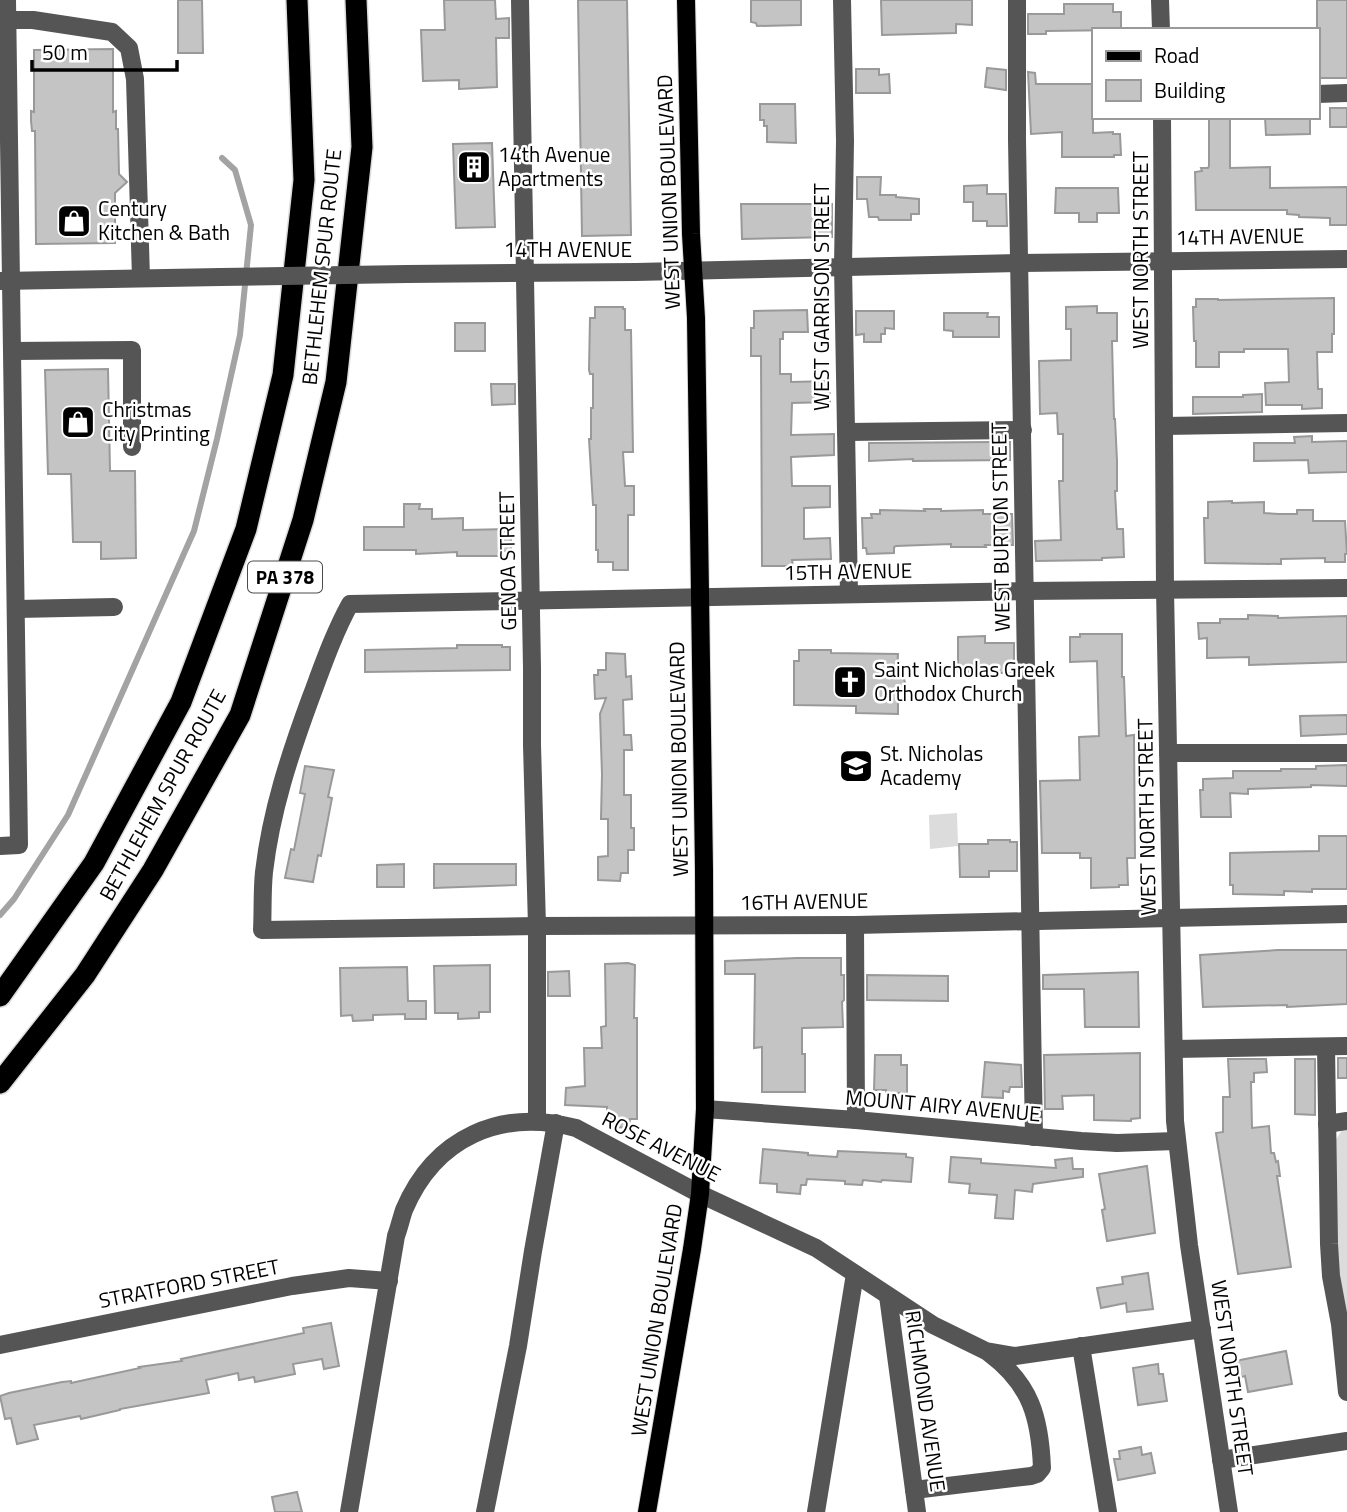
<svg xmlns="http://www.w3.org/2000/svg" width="1347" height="1512" font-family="'Titillium Web',sans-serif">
<rect width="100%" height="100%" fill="#fff"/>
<!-- green -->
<g fill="#dcdcdc">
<path d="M957 813 958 846 930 849 929 815Z"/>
<path d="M1347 1129V1326L1336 1253 1335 1141 1342 1130Z"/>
</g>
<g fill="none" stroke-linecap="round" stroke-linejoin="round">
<!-- stream -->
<path stroke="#a3a3a3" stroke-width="6" d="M0 915 14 899 68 815 194 531 217 439 240 335 251 225 235 170 222 158"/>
</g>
<!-- building -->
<g fill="#c4c4c4" stroke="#999" stroke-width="2">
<path d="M178 0H202L203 53H178Z"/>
<path d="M444 0H495L496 19 509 18V38H496L497 87 459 89V80L423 81 421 30H445Z"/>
<path d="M578 0H627L631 235 582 236Z"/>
<path d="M751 0H801V25L757 26 756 23 751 22Z"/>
<path d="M881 0H972V25L956 24V33L882 35Z"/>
<rect x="1317" y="0" width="30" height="78"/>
<path d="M1064 4H1113V12H1121V30L1046 31V34H1028V14H1064Z"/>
<path d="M113 49V112L116 111V129H118L119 174 127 182 115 193V243L36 244 35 131H32L31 121V111L34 112V50Z"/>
<path d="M987 68 1006 70V90L985 87Z"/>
<path d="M856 69H879V75L889 74 890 93H856Z"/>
<path d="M1028 72 1035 73 1036 84H1093V133L1113 132V134H1120L1121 155H1114V157H1062V132L1031 134Z"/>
<path d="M760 104H795L796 143 767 142V126H764V120H760Z"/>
<rect x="1330" y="108" width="17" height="19"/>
<path d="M1209 117H1230V168L1270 167V188L1347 187V225H1330V218L1299 217V215L1287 214V210H1196L1195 172 1202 171 1201 168H1208L1209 166Z"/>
<path d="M1265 117H1310V134L1266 135Z"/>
<path d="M492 143 495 227 456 228 453 144Z"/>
<path d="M857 177H881L880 195H896V197L919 199V214H911V220H879L878 217H869L867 199H857Z"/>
<path d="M987 185V194H1006L1007 226H987V221H973V202H964V186Z"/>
<path d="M1056 188H1118L1119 213H1097V222H1079V213H1055Z"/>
<path d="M741 204H832V237L742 239Z"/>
<path d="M1334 298V334H1332V352H1317L1318 389H1322V408L1302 409V405H1266L1265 383 1289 382 1288 349H1244V352H1219V367H1196V341H1194L1193 307H1196V299H1218V300Z"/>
<path d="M1097 306V313H1117V341H1112L1114 419H1115L1117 461V491H1115L1117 529H1123L1124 557 1102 558V560L1036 561 1035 541 1061 540 1059 481H1063V434H1058L1057 413 1040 414 1039 361 1071 360V329H1066V307Z"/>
<path d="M595 307H623V309H625V330H631L633 452H623L625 486H634V515H628V570H613V562H598V550H596V505H593L589 439H591V408H593V374H590L589 370 590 318H595Z"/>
<path d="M807 310 808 332H783V339H780V374H791V382L830 381V402L792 403 791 435 834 434V455L791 457 792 486H830V507L804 508V539L830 538 831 559 792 560 793 566H762L761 356H751V328H754V311Z"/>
<path d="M856 311H894V329L885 328V334H881V342H864V334L856 335Z"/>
<path d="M944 313H988L987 317H999V337H953V331L944 330Z"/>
<rect x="455" y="323" width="30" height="28"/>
<path d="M108 369 110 471H135L136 558 101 559V542H73L71 474H48L45 370Z"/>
<path d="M491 384H515V404L492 405Z"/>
<path d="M1262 394V412L1193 414V397H1243V395Z"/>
<path d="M1312 436V442L1347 441V472L1309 473 1308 460 1254 461V443H1295L1294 437Z"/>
<path d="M993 442H1010V460L913 461V459L869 461V443Z"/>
<path d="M1232 501V503L1264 502V513L1279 514H1297V510H1313V521H1345L1347 554H1345V562H1325V558L1281 559V564L1205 563 1204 518H1208V502Z"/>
<path d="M404 504H420L419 509H432V519L463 518V530L511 529V551H501V556H457V552L416 554V550H364V527H404Z"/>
<path d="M924 509H941V511L983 510V514H1012L1013 545H985L986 547H951V544L896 546 894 547V553L867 554 866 548H863L862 518H872L871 514H880V510L925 511Z"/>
<path d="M1248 615 1278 616V618L1347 616V662L1249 665V657L1207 658V638L1199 639 1198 623H1220V619H1248Z"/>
<path d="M1080 634H1122V677H1124L1126 736 1134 735 1135 858H1127L1128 885H1119V887L1091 888V858H1080V853H1042L1040 781 1080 780 1079 737 1099 736 1097 661 1070 662V637H1080Z"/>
<path d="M985 636V643H1014V672L987 674V671L958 672V637Z"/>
<path d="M457 645H502V647H510V670L365 672V650L457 648Z"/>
<path d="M799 650H831V653L898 654 897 673 904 679 906 686 898 694V714L856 713V706L794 705V661H799Z"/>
<path d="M606 653 625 654 626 677 631 676 632 699 623 700 624 735H631L632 750H624V795H631V828H634V850H628V873H621L620 881 598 880V857L608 856V819H601L602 774 600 714 606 698 595 699 594 675H598V670H606Z"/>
<path d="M1347 715V734L1301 736 1300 716Z"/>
<path d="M1347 765V786L1311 785V787L1248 789V794L1230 793 1231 817H1201L1200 790H1203V779L1233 778V771H1281V769H1316V766Z"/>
<path d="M305 766 334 770 328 797 332 798 321 856 318 855 313 882 285 878 291 849 294 850 305 794 300 793Z"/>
<path d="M1319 836H1347V889H1312V892L1284 891V895L1233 894V885H1230V853L1319 851Z"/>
<path d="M988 840H1010V842H1017V871H989V877H960L959 844H988Z"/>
<path d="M404 864V887H377V865Z"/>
<path d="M434 864H516V885L434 888Z"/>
<path d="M1278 950H1347V1004L1287 1007V1005L1203 1007 1200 955Z"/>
<path d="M797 958H841V975H844V1000L842 1002 843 1027 802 1028V1054H805V1092H762V1047L754 1048 755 974H725V961Z"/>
<path d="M628 963 635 965 634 1018H637V1119H630L629 1128 615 1127V1119H607V1107L565 1105 566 1088 585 1086 584 1048H602L601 1027 606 1026 605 964Z"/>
<path d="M490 965V1012H479V1018L458 1019V1013H435L434 966Z"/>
<path d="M407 967 408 1001H426V1019H405V1014L373 1015V1020L353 1021 352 1015 341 1016 340 968Z"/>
<path d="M569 971 570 996H548V972Z"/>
<path d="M1138 972 1139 1027H1085L1084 989H1043V975Z"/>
<path d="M867 975 948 976V1001L867 1000Z"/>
<path d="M1140 1053V1118L1131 1119V1121L1094 1120V1095L1062 1096 1063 1109H1045L1044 1055Z"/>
<path d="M875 1055H901V1065H907V1093H886V1090H874Z"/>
<rect x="1338" y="1058" width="9" height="20"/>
<path d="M1228 1059H1266L1267 1072 1254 1073V1082H1251L1252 1128 1269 1126 1271 1153H1274L1276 1162 1278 1161 1280 1176H1277L1291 1267 1238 1274 1216 1133 1223 1132V1097H1230Z"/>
<path d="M1295 1059H1315V1115L1295 1114Z"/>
<path d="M985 1062 1021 1065 1022 1087H1010L1009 1092 1003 1091V1098L982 1097Z"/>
<path d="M763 1149 808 1153V1155L837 1157 838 1151 906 1154V1157L913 1158 911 1182 882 1180 881 1182 863 1180 862 1185 845 1184V1181L807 1179 806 1185H801L800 1194 777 1192V1184L760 1183Z"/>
<path d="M951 1157 981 1159V1163L1056 1168 1055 1160 1072 1158 1073 1169H1083V1177L1033 1184 1032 1192 1015 1190 1013 1219 995 1218 997 1195 969 1193 970 1184 949 1182Z"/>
<path d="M1147 1166 1155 1233 1107 1241 1102 1210 1105 1209 1099 1174Z"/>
<path d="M1148 1273 1153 1309 1127 1312 1126 1303 1101 1308 1097 1288 1123 1284 1122 1277Z"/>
<path d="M331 1323 339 1366 324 1369 322 1359 293 1364 295 1374 255 1382 254 1377 239 1380 238 1373 206 1380 209 1393 120 1409V1410L81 1419 80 1416 34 1425 38 1439 17 1444 11 1418 5 1419 0 1396 9 1393 62 1382 71 1381V1383L140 1368 139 1367 182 1361 181 1359 304 1333 303 1328Z"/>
<path d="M1286 1351 1292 1384 1248 1392 1245 1376 1238 1378 1235 1361Z"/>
<path d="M1158 1364 1159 1374H1163L1167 1401 1138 1405 1133 1368Z"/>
<path d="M1141 1447 1142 1455 1151 1453 1155 1473 1118 1480 1114 1459H1120L1119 1451Z"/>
<path d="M297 1492 302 1512H275L272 1497Z"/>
</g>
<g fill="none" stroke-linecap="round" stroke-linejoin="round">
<!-- major casing -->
<g stroke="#dbdbdb" stroke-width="20">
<path id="major" d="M647 1512 692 1249 700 1194 705 1109 704 870 696 318 691 234 686 0"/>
</g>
<!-- highway casing -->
<g stroke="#dbdbdb" stroke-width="24">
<g id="highway">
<path d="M0 996 94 863 181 702 246 529 283 375 304 180 297 0"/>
<path d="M0 1083 85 975 153 870 240 715 303 520 336 382 362 147 356 0"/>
</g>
</g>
<!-- minor -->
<g stroke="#555" stroke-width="18">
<path d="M520 0 532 668V745L537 926V1121"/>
<path d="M842 0 845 141 843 266 849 594"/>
<path d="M1017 0V140L1034 1137"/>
<path d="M1160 0 1161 30"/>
<path d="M7 20H33L112 32 129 48 135 79 141 278"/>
<path d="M1317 94 1347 93"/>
<path d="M1162 117 1165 589 1175 1121 1189 1245 1229 1512"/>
<path d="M407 274 636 272 1020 263 1347 259"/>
<path d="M1 281 221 277"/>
<path d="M12 351 132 350V447"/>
<path d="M1164 426 1347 423"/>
<path d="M846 432 1023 430"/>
<path d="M1347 588 1025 591 350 604C334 633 323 665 311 697 290 754 271 811 264 872 262 891 263 911 262 930L537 926 855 925 1347 914"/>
<path d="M17 609 114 607"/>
<path d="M1168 753H1347"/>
<path d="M0 846 19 845 7 0"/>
<path d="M855 925 856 1120"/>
<path d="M1326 1047 1329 1244 1331 1276 1340 1324 1347 1392"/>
<path d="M1174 1049 1347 1046"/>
<path d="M705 1109 856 1120 1081 1141 1117 1143 1176 1141"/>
<path d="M1327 1124 1347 1121"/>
<path d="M888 1296 917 1512"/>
<path d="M0 1345 292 1286 349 1278 389 1281"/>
<path d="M1081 1346 1108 1512"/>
<path d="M1221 1460 1347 1441"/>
<path d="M914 1490 1031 1476 1037 1474 1042 1468C1040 1418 1031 1384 989 1353"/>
<path d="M349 1512 396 1236C399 1228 401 1219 404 1210 435 1137 501 1108 576 1128L700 1194 816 1248 933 1325 986 1351 1015 1356 1202 1329"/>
<path d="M485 1512 518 1346 533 1251 556 1123"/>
<path d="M816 1512 855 1274"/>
</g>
<!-- major -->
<use href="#major" stroke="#000" stroke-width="18"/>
<!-- highway -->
<use href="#highway" stroke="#000" stroke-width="21"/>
<!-- minor-bridge -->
<path stroke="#555" stroke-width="18" d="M221 277 407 274"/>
</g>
<!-- icons -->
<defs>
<g id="building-square" transform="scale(1.75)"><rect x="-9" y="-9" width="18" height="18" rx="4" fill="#000" stroke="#fff"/><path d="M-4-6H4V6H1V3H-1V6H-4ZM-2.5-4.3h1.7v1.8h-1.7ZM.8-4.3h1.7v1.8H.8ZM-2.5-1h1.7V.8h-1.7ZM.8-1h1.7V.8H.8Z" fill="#fff"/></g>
<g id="shop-square" transform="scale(1.75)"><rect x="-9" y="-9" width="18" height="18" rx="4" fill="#000" stroke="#fff"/><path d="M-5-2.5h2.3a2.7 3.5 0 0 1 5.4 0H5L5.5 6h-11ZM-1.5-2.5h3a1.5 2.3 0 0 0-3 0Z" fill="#fff"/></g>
<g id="church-square" transform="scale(1.75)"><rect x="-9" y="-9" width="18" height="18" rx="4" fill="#000" stroke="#fff"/><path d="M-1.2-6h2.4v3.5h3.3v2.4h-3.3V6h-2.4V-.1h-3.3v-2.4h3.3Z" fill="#fff"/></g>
<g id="school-square" transform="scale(1.75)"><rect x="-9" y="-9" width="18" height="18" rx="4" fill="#000" stroke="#fff"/><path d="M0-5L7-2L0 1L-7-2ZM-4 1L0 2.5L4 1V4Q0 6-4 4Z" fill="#fff"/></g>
</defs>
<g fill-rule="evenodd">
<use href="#building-square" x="474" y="167"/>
<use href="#shop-square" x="74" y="221"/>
<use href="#shop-square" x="78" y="422"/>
<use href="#church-square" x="850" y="682"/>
<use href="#school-square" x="856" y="766"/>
</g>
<g text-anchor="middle" stroke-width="5" stroke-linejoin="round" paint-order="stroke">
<!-- shield labels -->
<rect fill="#fff" stroke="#4c4c4c" stroke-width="2" x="248" y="561.5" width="74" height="31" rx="5"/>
<g font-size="19" font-weight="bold" fill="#000">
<text x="285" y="584">PA 378</text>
</g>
<!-- poi labels -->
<g font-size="21" fill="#000" stroke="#fff" text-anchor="start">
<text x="498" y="162">14th Avenue<tspan x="498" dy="24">Apartments</tspan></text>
<text x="98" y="216">Century<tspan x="98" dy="24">Kitchen &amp; Bath</tspan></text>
<text x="102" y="417">Christmas<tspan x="102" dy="24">City Printing</tspan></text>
<text x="874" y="677">Saint Nicholas Greek<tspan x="874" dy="24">Orthodox Church</tspan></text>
<text x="880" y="761">St. Nicholas<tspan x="880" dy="24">Academy</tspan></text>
</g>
<!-- street labels -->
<g font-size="21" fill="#000" stroke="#fff">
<text transform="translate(669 192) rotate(-92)" y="7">WEST UNION BOULEVARD</text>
<text transform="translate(1240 237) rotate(-1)" y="7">14TH AVENUE</text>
<text x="568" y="257">14TH AVENUE</text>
<text transform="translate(1141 250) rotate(-90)" y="7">WEST NORTH STREET</text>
<text transform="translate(322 267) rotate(-84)" y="7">BETHLEHEM SPUR ROUTE</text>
<text transform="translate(822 297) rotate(-90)" y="7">WEST GARRISON STREET</text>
<text transform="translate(1001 527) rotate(-91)" y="7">WEST BURTON STREET</text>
<text transform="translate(508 561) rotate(-91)" y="7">GENOA STREET</text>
<text transform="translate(848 572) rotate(-1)" y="7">15TH AVENUE</text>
<text transform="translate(679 759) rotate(-91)" y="7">WEST UNION BOULEVARD</text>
<text transform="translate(163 795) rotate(-61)" y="7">BETHLEHEM SPUR ROUTE</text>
<text transform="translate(1147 817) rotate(-91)" y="7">WEST NORTH STREET</text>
<text transform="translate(804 902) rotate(-1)" y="7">16TH AVENUE</text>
<text transform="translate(943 1106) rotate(5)" y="7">MOUNT AIRY AVENUE</text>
<text transform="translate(661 1147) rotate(27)" y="7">ROSE AVENUE</text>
<text transform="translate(189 1284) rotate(-11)" y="7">STRATFORD STREET</text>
<text transform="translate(657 1320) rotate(-81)" y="7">WEST UNION BOULEVARD</text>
<text transform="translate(1232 1378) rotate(82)" y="7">WEST NORTH STREET</text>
<text transform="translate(925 1401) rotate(82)" y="7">RICHMOND AVENUE</text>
</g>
</g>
<!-- legend -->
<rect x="1092" y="28" width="228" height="91" fill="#ffffff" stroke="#999999" stroke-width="2"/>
<rect x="1106" y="51" width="35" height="10" fill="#000000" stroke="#999999" stroke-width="2"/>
<text x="1154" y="63" font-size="21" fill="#000000">Road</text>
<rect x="1106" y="80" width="35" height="21" fill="#c4c4c4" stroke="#999999" stroke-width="2"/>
<text x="1154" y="98" font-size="21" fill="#000000">Building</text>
<!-- scale -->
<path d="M32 60v10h145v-10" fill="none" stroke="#000000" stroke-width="3.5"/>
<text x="42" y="60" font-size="21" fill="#000000" stroke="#ffffff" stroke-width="5" paint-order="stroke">50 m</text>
</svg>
